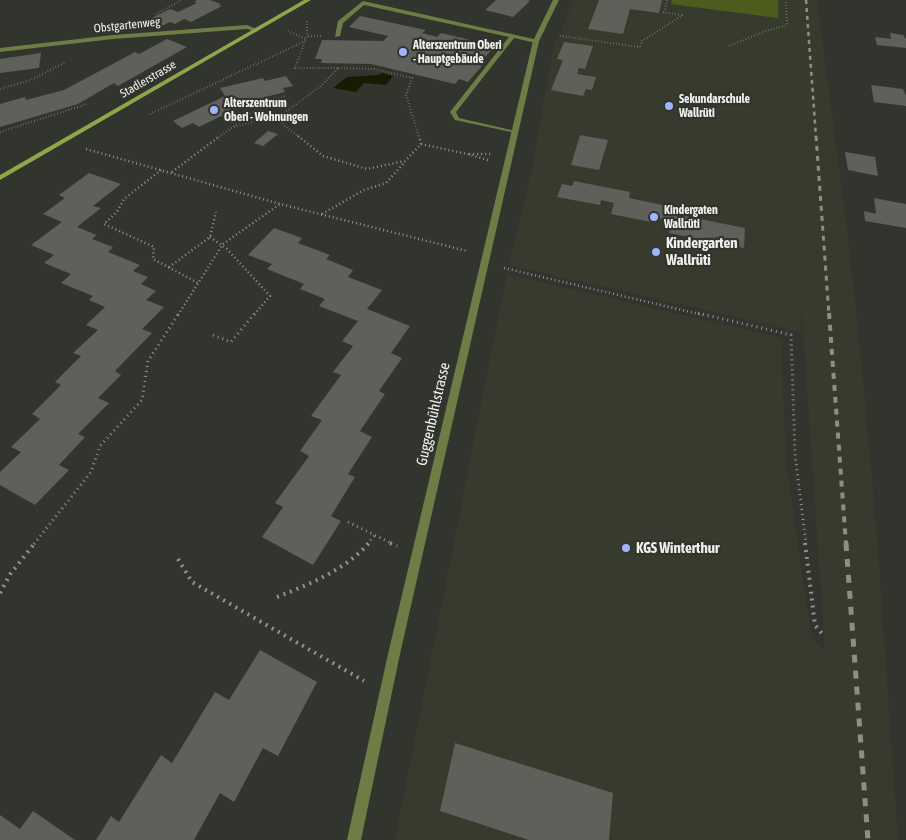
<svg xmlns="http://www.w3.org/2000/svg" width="906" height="840" font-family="'Asap Condensed',sans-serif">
<rect width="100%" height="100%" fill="#32342e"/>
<!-- built -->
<path fill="#373b2e" d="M574 0H817L847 229 861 359 877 537 898 840H395L507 274 781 338 786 461 811 636 825 652 801 299V332L509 265 532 168 554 45Z"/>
<!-- green -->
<path fill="#4d5b1c" d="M672 0H778V18L671 4Z"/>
<!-- water -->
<path fill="#151c02" d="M381 73 393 76 386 85 364 83 356 92 333 88 347 77 379 75Z"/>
<!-- building -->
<g fill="#5e6059">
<path d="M197 0H210L221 4 218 5 222 6 191 22 184 19 175 24 170 22 158 28 144 22 170 9 178 12 197 3 194 2Z"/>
<path d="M496 0H527L530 1 513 17 485 10Z"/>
<path d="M599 0H662L659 13 630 9 623 34 588 29Z"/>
<path d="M360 16 426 30 422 33 437 37 441 33 495 46 478 65 482 66 468 82 459 79 455 84 371 64 321 63 322 59H315L322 40 383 41 388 36 349 27Z"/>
<path d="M890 33 903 35 906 39V48L877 45 875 37 891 39Z"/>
<path d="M167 39 187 47 118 86 114 83 78 104 0 127V104L25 97 26 100 64 90 135 52 139 54Z"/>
<path d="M564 42 593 46 585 69 579 68 577 74 596 77 592 90 586 89 583 96 551 90 563 60 557 59Z"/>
<path d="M41 53 39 68 0 73V59Z"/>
<path d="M286 76 293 86 283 88 285 92 254 100 199 127 193 123 182 128 173 121 225 96 220 88 263 78 265 81Z"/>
<path d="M871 85 903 89 906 96V106L874 102Z"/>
<path d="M268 131 278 134 263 146 254 143Z"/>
<path d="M580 135 608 140 599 170 571 165Z"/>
<path d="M845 152 875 157 878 176 848 170Z"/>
<path d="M89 173 121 184 93 206 101 208 77 227 97 235 92 239 113 247 108 252 140 265 133 271 148 277 141 284 156 291 146 300 164 307 142 329 152 333 115 371 121 375 98 398 109 403 78 434 85 437 59 465 69 470 35 505 0 485V472L21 452 11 447 40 419 32 414 61 385 55 382 81 356 73 353 98 330 86 325 105 307 89 300 93 296 61 283 71 274 44 263 54 255 31 245 62 222 43 214 65 198 59 195Z"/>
<path d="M574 181 630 192 629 198 686 210 685 216 745 228 744 248 730 245V240L715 237V242L669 233 671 221 657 218 656 223 611 214 614 203 601 200 600 205 557 197 562 184 572 186Z"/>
<path d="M874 198 906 204V228L865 221 864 211 876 214Z"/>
<path d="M274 228 302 238 298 243 330 255 326 259 353 270 348 277 382 290 367 309 410 326 391 353 402 358 379 391 385 394 360 431 372 437 348 474 355 477 331 516 341 521 313 565 262 537 283 507 275 503 309 456 300 451 322 420 311 416 341 375 333 372 353 346 342 341 358 321 319 306 325 299 300 289 304 284 267 269 272 264 248 255Z"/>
<path d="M260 650 317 682 278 756 263 748 234 802 220 793 194 840H96L111 816 119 822 161 755 172 763 215 692 229 700Z"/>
<path d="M455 743 613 793 609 840H529L440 811Z"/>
<path d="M33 811 75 840H0V815L20 829Z"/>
</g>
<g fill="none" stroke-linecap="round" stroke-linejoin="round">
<!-- path-far3 -->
<g stroke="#92948f" stroke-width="2" stroke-dasharray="0.5 2.5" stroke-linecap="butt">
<path d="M667 0 664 12 682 15"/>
<path d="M156 14 182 0"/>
<path d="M307 21V36"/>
<path d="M288 31 306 39"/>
<path d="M321 36H307L295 68H338"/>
<path d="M560 36 640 47 642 41 683 15"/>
<path d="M729 46 766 31 787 25 786 0"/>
<path d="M338 68 374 69 412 78 406 95 419 137"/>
<path d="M0 89 31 80 66 62"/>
<path d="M150 114 305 41"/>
<path d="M234 127 281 114"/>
<path d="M0 132 87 104"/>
<path d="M219 137 269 100 287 96"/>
<path d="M299 137 276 119 321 86 338 68"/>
</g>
<!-- path-far2 -->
<g stroke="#92948f" stroke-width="2.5" stroke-dasharray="1 3" stroke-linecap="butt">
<path d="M298 136 323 156 367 169 405 161 421 144 419 136"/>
<path d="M421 144 467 154"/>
<path d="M86 149 280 204 467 251"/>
<path d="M488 160 467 154H491"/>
<path d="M161 170 124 199 117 212 104 224 154 247 153 259 198 283"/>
<path d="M172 172 220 136"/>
<path d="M322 214 364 190 386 183 404 163"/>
<path d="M210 237 227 249 270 296 254 315"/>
<path d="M169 267 210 237 216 212"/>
<path d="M504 268 703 315"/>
<path d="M178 315 223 244 280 204"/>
</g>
<!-- path-far1 -->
<g stroke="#92948f" stroke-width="3" stroke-dasharray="1 4" stroke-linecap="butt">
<path d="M698 313 791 335 795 454 806 544"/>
<path d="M213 335 231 342 255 313"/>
<path d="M348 522 393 544"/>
<path d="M34 544 91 472 100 446 142 400 148 361 179 313"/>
<path d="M367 544 375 535"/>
</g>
<!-- path -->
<g stroke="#92948f" stroke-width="4" stroke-dasharray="2 5" stroke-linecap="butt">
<path d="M390 543 397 546"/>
<path d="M805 543 815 625 824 636"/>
<path d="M178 559 192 582 364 681"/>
<path d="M0 593 11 573 35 543"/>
<path d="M277 597C310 584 345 570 369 543"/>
</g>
<!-- lane -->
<path fill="#6e7d46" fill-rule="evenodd" d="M363 1 538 40V42L536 43 514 38 456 112 459 118 516 131V133L455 120 450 112 509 37 364 5 343 23 340 36 335 37 338 21Z"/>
<!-- street -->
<g fill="#6e7d46" fill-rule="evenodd">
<path d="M553 0H559L539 41 400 654 361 840H347L388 654 533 41Z"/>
<path d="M247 25 259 30 256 32 247 29 113 39 0 52V48L113 35Z"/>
</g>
<!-- secondary -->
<path fill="#90a64a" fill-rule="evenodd" d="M304 0H311L0 180V175Z"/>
<!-- rail-far3 -->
<path stroke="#8c8e88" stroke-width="2.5" stroke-dasharray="4 4" stroke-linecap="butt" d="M806 0 816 137"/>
<!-- rail-far2 -->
<path stroke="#8c8e88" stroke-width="3" stroke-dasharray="5 5" stroke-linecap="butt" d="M816 136 829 315"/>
<!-- rail-far1 -->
<path stroke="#8c8e88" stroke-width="4" stroke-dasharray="6 6" stroke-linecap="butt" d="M829 313 846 544"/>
<!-- rail -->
<path stroke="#8c8e88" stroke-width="5" stroke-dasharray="8 8" stroke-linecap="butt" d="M846 543 868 840"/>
</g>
<!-- markers -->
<g fill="#9eb4fd" stroke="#32342e" stroke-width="2">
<circle cx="403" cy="52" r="5"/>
<circle cx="669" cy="106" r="5"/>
<circle cx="214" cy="110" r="5"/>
<circle cx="654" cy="217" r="5"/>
<circle cx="656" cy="252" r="5"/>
<circle cx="626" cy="548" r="5"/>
</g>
<g text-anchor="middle" stroke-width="4.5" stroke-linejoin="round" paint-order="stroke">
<!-- far-street labels -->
<g font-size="12" fill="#eff0ec" stroke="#32342e">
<text transform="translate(127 25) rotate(-6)" y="4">Obstgartenweg</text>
<text transform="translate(148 79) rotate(-30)" y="4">Stadlerstrasse</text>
</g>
<!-- far-poi labels -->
<g font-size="12" font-weight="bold" fill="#eff0ec" stroke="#32342e" text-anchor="start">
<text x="413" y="49">Alterszentrum Oberi<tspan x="413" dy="14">- Hauptgebäude</tspan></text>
<text x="679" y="103">Sekundarschule<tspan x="679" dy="14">Wallrüti</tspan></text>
<text x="224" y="107">Alterszentrum<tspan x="224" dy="14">Oberi - Wohnungen</tspan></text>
<text x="664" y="214">Kindergaten<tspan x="664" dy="14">Wallrüti</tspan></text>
</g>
<!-- poi labels -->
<g font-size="15" font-weight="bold" fill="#eff0ec" stroke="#32342e" text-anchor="start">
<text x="666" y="248">Kindergarten<tspan x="666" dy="17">Wallrüti</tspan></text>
<text x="636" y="553">KGS Winterthur</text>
</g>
<!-- street labels -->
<g font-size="15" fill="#eff0ec" stroke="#32342e">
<text transform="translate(433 414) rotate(-77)" y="5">Guggenbühlstrasse</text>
</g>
</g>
</svg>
